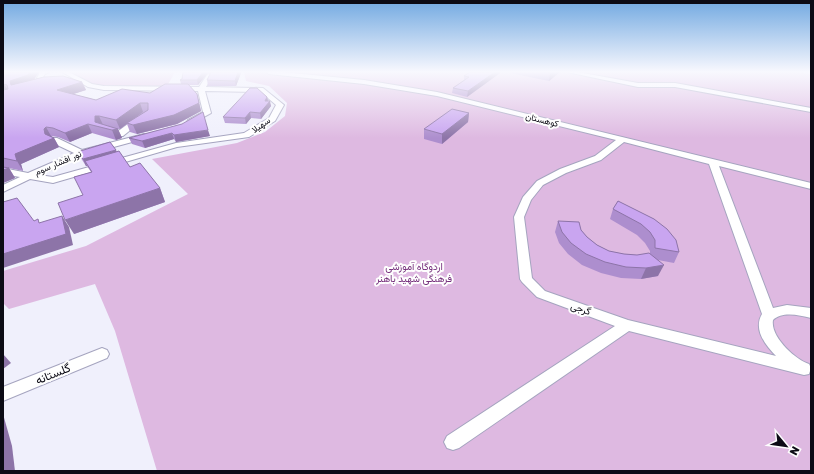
<svg xmlns="http://www.w3.org/2000/svg" width="814" height="474" font-family="'Golos Text',Vazirmatn,sans-serif">
<rect width="100%" height="100%" fill="#f0f0fc"/>
<!-- green -->
<g fill="#deb9e1">
<path d="M73 72H175L167 86 89 85Z"/>
<path d="M244 72H798L811 74V471H157L115 331 95 284 9 309 3 303V271L86 246 188 194 152 159 237 143 265 132 285 116 287 103 269 86 246 81Z"/>
</g>
<g fill="none" stroke-linecap="round" stroke-linejoin="round">
<!-- street casing -->
<g stroke="#a5a4bf" stroke-width="2">
<g id="street">
<path d="M40 72H49L45 74 43 77 56 81C51 85 44 82 38 79L37 78Z"/>
<path d="M62 72H69L92 84 104 86 199 87 207 75 209 74 212 76 206 87 263 88 284 105 275 121 249 137 177 147 53 183 30 179 3 192V185L20 177 3 174V168L28 173 74 153 51 142V138H57L82 150 144 134 148 136 147 138 84 155 39 175 53 177 176 143 244 133 269 118 276 105 261 92 205 91 211 113 191 124 187 122 188 120 203 112 198 91 104 90 88 87Z"/>
<path d="M266 72H282L364 80 437 92 811 183V189L719 166 773 308 787 305 811 308V318C799 315 782 311 773 320 770 337 796 360 809 364L811 368 809 374 804 375 629 331 459 448 453 450 447 448 444 442 447 436 615 326 537 297 522 282 520 279 514 217 523 197 537 181 560 169 595 156 616 140 437 96 364 84 269 74ZM624 142 709 164 762 314C753 329 765 345 776 356L628 320 545 291 532 278 524 217 531 200 543 185 566 173 601 160Z"/>
<path d="M567 72H577L638 83H675L811 108V112L675 87H638Z"/>
<path d="M136 118H139L143 120 123 136H117V132Z"/>
<path d="M102 348 107 350 109 354 107 358 3 401V387Z"/>
</g>
</g>
<!-- street -->
<use href="#street" fill="#fff" fill-rule="evenodd"/>
</g>
<!-- wall -->
<g fill="#ad8ece">
<path d="M3 72H39L34 79 82 82 86 90 73 94 96 100 150 93 181 84 180 80 182 79 183 72H240L241 73 236 86H208L207 80 210 74 208 73 198 85H189L199 102 201 111 177 124 137 134 130 132 127 124 120 129H118L122 138 116 140 92 133 70 142 58 137 51 136 54 138 59 147 21 164 23 171 9 168 15 178 3 183Z"/>
<path d="M511 72H560L549 81 510 73Z"/>
<path d="M500 73 467 97 452 93 453 88 464 80V76Z"/>
<path d="M267 97 271 106 261 119 251 118 246 124 225 123 223 117Z"/>
<path d="M469 113 468 122 442 144 424 139V129Z"/>
<path d="M182 124 210 136 176 142 174 139 145 148 132 144 129 138Z"/>
<path d="M77 152H117L130 167 160 188 165 202 74 234 83 195 91 172 87 166H86L81 158Z"/>
<path d="M618 201 679 252 674 263 658 260V276L641 279 621 278 601 273 582 265 568 254 559 243 555 232 558 221 581 230 587 237 597 245 609 251 624 254 637 255 650 254V251L645 243 637 235 610 219 613 209Z"/>
</g>
<!-- shaded-wall -->
<g fill="#8d74a8">
<path d="M30 72H39L32 83 11 85 10 81Z"/>
<path d="M203 72H208V73L198 85 197 80Z"/>
<path d="M238 72H240L241 73 236 86 235 81Z"/>
<path d="M495 72H500V73L467 97 468 91Z"/>
<path d="M552 72H560L549 81 550 73Z"/>
<path d="M82 82 86 90 61 98 57 90Z"/>
<path d="M3 84H4L9 92 3 94Z"/>
<path d="M197 94 201 111 177 124 137 134 133 125Z"/>
<path d="M267 97 268 102 270 101 271 106 261 119 260 113 265 101Z"/>
<path d="M140 103 143 112 120 129 116 120Z"/>
<path d="M250 112 251 118 246 124 245 118Z"/>
<path d="M469 113 468 122 442 144V134Z"/>
<path d="M95 116H99L103 125 95 122Z"/>
<path d="M88 124 92 133 70 142 65 133Z"/>
<path d="M46 127 51 136 54 138 59 147 21 164 23 171 17 161 15 154Z"/>
<path d="M118 129 122 138 116 140 112 130Z"/>
<path d="M208 130 210 136 176 142 174 135Z"/>
<path d="M172 133 174 139 145 148 142 141Z"/>
<path d="M116 150 119 157 85 161 87 166H86L83 159Z"/>
<path d="M9 168 15 178 3 183V170Z"/>
<path d="M160 188 165 202 74 234 65 220Z"/>
<path d="M62 216 69 227 73 245 3 268V254Z"/>
<path d="M664 265 658 276 641 279 646 268Z"/>
<path d="M3 354 11 363 3 369Z"/>
<path d="M3 414 12 446 15 471H3Z"/>
</g>
<!-- building -->
<g fill="#c9a5f0" stroke="#8d74a8">
<path d="M3 72H30L28 75 10 81 11 85 44 77 63 76 82 82 57 90 96 100 122 89 150 93 165 84H188L197 94 199 103 174 115 133 125 127 123 148 110V103H140L116 120 99 116H95V122L118 129 112 130 88 124 65 133 53 128 46 127 44 129 45 134 54 138 15 154 17 161 3 158V90L8 89 7 85 3 84Z"/>
<path d="M183 72H203L197 80H180L182 79Z"/>
<path d="M211 72H238L235 81 207 80Z"/>
<path d="M470 72H495L468 91 453 88 469 77 464 76Z"/>
<path d="M542 72H552L550 73Z"/>
<path d="M250 88H257L267 97 265 101H270L260 113 250 112 245 118 223 117Z"/>
<path d="M452 109 469 113 442 134 424 129Z"/>
<path d="M203 112 208 130 174 135 172 133 142 141 129 138 182 124Z"/>
<path d="M110 142 116 150 83 159 77 152Z"/>
<path d="M119 151 130 167 140 163 160 188 65 220 58 203 83 195 74 177 92 172 85 161Z"/>
<path d="M3 167 9 168 3 170Z"/>
<path d="M17 198 34 221 38 219 39 223 62 216 66 234 3 254V202Z"/>
<path d="M618 201 654 219 667 229 676 240 679 252 655 248V240L650 232 641 224 613 209Z"/>
<path d="M558 221 579 222 581 230 587 237 597 245 609 251 624 254 637 255 649 253 664 265 646 268 626 267 605 262 586 254 571 243 562 232Z"/>
</g>
<!-- sky -->
<linearGradient id="sky" x2="0" y2="1"><stop stop-color="#72a9e1"/><stop offset="0.52" stop-color="#f8f8fe"/><stop offset="1" stop-color="#f8f8fe" stop-opacity="0"/></linearGradient>
<rect width="814" height="138" fill="url(#sky)"/>
<g text-anchor="middle" stroke-width="4" stroke-linejoin="round" paint-order="stroke">
<!-- far-street labels -->
<g font-size="9" fill="#0c0b15" stroke="#fefefe">
<text transform="translate(542 120) rotate(14)" y="3">کوهستان</text>
<text transform="translate(261 125) rotate(-35)" y="3">سهیلا</text>
<text transform="translate(58 163) rotate(-23)" y="3">نور افشار سوم</text>
</g>
<!-- park labels -->
<g font-size="10" fill="#742e7b" stroke="#fefefe">
<text x="414" y="270">اردوگاه آموزشی<tspan x="414" dy="12">فرهنگی شهید باهنر</tspan></text>
</g>
<!-- street labels -->
<g font-size="10" fill="#0c0b15" stroke="#fefefe">
<text transform="translate(581 308) rotate(19)" y="4">گرجی</text>
</g>
<!-- near-street labels -->
<g font-size="12" fill="#0c0b15" stroke="#fefefe">
<text transform="translate(53 374) rotate(-22)" y="4">گلستانه</text>
</g>
</g>
<!-- border -->
<rect width="814" height="474" fill="none" stroke="#0c0b15" stroke-width="8"/>
<!-- north arrow -->
<g transform="translate(786 446) rotate(119)" stroke="#fefefe" stroke-width="3" paint-order="stroke">
<path d="M0-3L7 15L0 10L-7 15Z" fill="#0c0b15"/>
<text y="-6" font-size="11" font-weight="bold" text-anchor="middle" fill="#0c0b15">N</text>
</g>
</svg>
